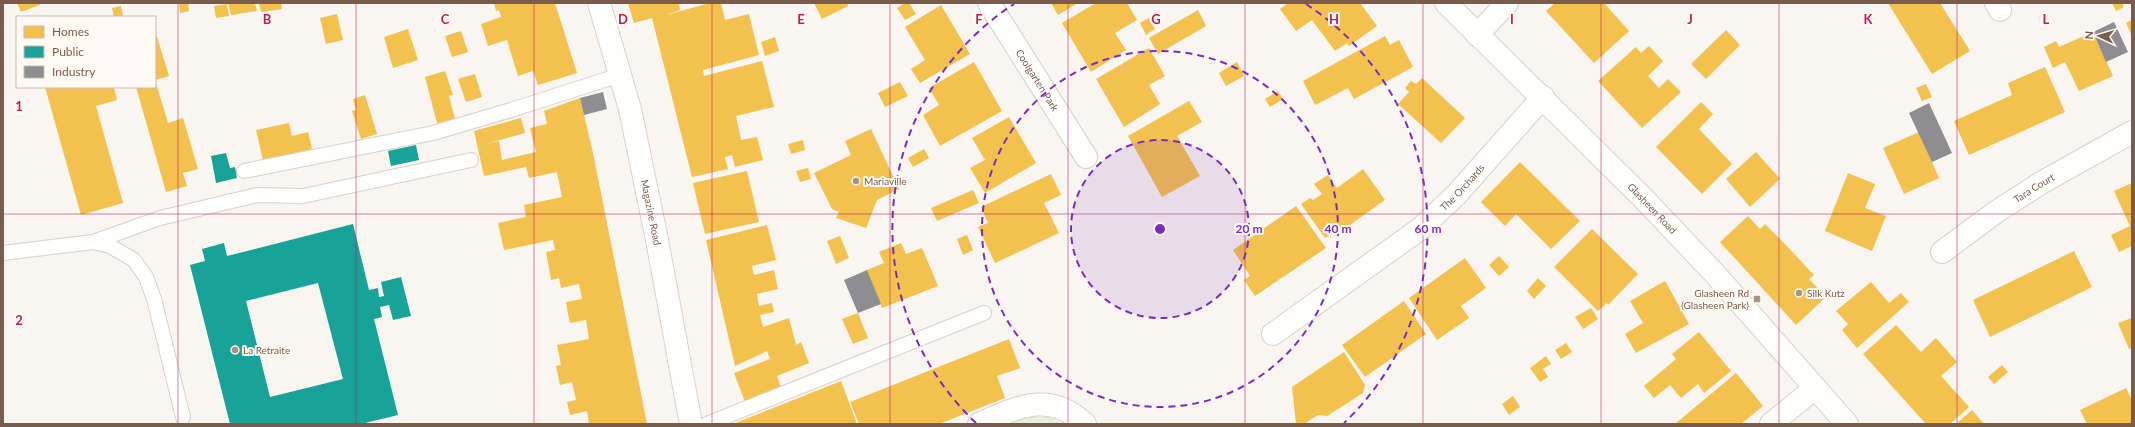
<svg xmlns="http://www.w3.org/2000/svg" width="2135" height="427" font-family="Lato,sans-serif">
<rect width="100%" height="100%" fill="#f9f5f0"/>
<!-- green -->
<path fill="#e7f0db" d="M1037 415 1052 418 1062 424H1003L1024 416Z"/>
<!-- homes -->
<g fill="#f2c14e">
<path d="M17 3H39L40 5 21 12Z"/>
<path d="M179 3H188L189 11 180 13Z"/>
<path d="M228 3H255L257 11 231 15Z"/>
<path d="M259 3H281L282 9 261 12Z"/>
<path d="M494 3H555L577 73 538 85 533 71 518 76 507 40 488 46 481 24 501 17 499 10 496 11Z"/>
<path d="M628 3H679L680 10 666 15 710 3H721L725 20 749 14 759 55 703 70 704 76 762 61 774 107 736 116 741 140 757 137 763 160 735 167 732 155 725 157 728 169 692 177 652 18 634 23Z"/>
<path d="M814 3H847L848 6 822 19Z"/>
<path d="M905 3H909L916 14 905 20 897 8Z"/>
<path d="M1051 3H1078L1058 15Z"/>
<path d="M1096 3H1127L1137 20 1115 33 1126 50 1091 72 1062 23Z"/>
<path d="M1288 3H1360L1377 26 1349 46 1347 43 1335 51 1312 20 1296 31 1280 9Z"/>
<path d="M1555 3H1604L1629 31 1594 63 1546 11Z"/>
<path d="M1888 3H1940L1970 51 1932 74Z"/>
<path d="M2112 3H2122L2124 7 2116 11Z"/>
<path d="M227 4 229 16 216 18 214 6Z"/>
<path d="M941 5 970 54 920 83 911 69 925 60 905 27Z"/>
<path d="M121 6 123 17H114L112 8Z"/>
<path d="M1198 10 1206 26 1158 54 1149 38Z"/>
<path d="M337 14 343 40 326 44 320 18Z"/>
<path d="M1149 18 1155 29 1146 35 1140 23Z"/>
<path d="M2132 20V36L2126 23Z"/>
<path d="M408 29 418 60 393 68 384 37Z"/>
<path d="M155 30 169 76 155 80Z"/>
<path d="M1726 30 1740 45 1706 79 1691 64Z"/>
<path d="M461 31 468 52 452 57 445 36Z"/>
<path d="M2093 32 2113 76 2079 91 2065 62 2053 68 2044 47 2056 41 2059 47Z"/>
<path d="M1385 36 1390 45 1399 40 1413 67 1354 99 1348 88 1315 105 1303 81Z"/>
<path d="M775 37 779 51 765 56 761 42Z"/>
<path d="M1649 46 1663 61 1648 76 1659 88 1668 79 1681 92 1642 128 1598 81 1636 47 1641 53Z"/>
<path d="M1149 48 1165 76 1149 85 1160 104 1124 127 1096 79Z"/>
<path d="M974 62 1002 111 940 146 923 115 939 105 929 88Z"/>
<path d="M1237 62 1244 76 1226 86 1219 73Z"/>
<path d="M2045 67 2065 112 1969 155 1954 121 2012 95 2008 83Z"/>
<path d="M445 71 453 95 449 96 455 119 437 123 425 77Z"/>
<path d="M475 74 482 97 466 102 458 79Z"/>
<path d="M1422 78 1465 118 1441 143 1398 104 1409 92 1405 88 1411 81 1416 84Z"/>
<path d="M155 80 168 123 183 118 198 169 183 173 187 186 166 192 136 87H155Z"/>
<path d="M900 82 908 96 885 107 878 93Z"/>
<path d="M1926 84 1932 97 1922 101 1916 88Z"/>
<path d="M45 87H114L117 100 96 106 123 203 81 215Z"/>
<path d="M1278 91 1283 99 1270 107 1265 99Z"/>
<path d="M365 95 377 134 361 139 352 111 356 110 353 99Z"/>
<path d="M580 98 593 153 647 424H589L587 411 570 415 567 402 576 400 572 382 560 385 556 366 561 365 557 345 589 339 586 320 570 323 568 314 566 302 582 299 579 284 561 288 559 278 551 280 546 252 555 250 553 240 504 250 498 223 526 217 524 205 562 197 557 172 529 178 526 167 484 176 474 131 521 118 525 133 485 144 499 141 502 160 536 152 530 128 547 124 544 111Z"/>
<path d="M1189 101 1202 122 1177 136 1200 176 1162 197 1128 136Z"/>
<path d="M1701 102 1713 114 1699 129 1732 164 1702 194 1656 147Z"/>
<path d="M1009 117 1036 163 985 193 970 168 985 160 972 138Z"/>
<path d="M289 123 292 136 308 132 312 149 263 160 256 130Z"/>
<path d="M871 129 899 189 877 200 866 228 836 218 839 212 832 209 814 173 851 155 845 141Z"/>
<path d="M1919 132 1939 178 1904 194 1883 148Z"/>
<path d="M803 140 805 150 791 154 788 144Z"/>
<path d="M924 149 929 158 913 167 908 158Z"/>
<path d="M1756 152 1780 179 1750 207 1726 179Z"/>
<path d="M1520 162 1580 221 1551 249 1516 214 1505 226 1481 202Z"/>
<path d="M808 168 811 179 800 182 796 171Z"/>
<path d="M1363 169 1385 200 1337 234 1335 231 1325 238 1301 204 1310 198 1313 200 1322 194 1314 184 1328 175 1337 188Z"/>
<path d="M747 171 759 222 705 234 693 183Z"/>
<path d="M1848 173 1875 184 1865 208 1886 216 1872 251 1825 231Z"/>
<path d="M1051 174 1061 195 1044 203 1059 233 995 263 978 227 988 223 981 207Z"/>
<path d="M2132 183V246L2119 252 2111 235 2130 226 2114 191Z"/>
<path d="M973 190 979 203 937 221 931 208Z"/>
<path d="M1296 206 1326 248 1255 296 1244 280 1250 276 1233 250Z"/>
<path d="M1748 216 1760 229 1765 224 1783 242 1814 275 1809 279 1826 297 1796 325 1720 242Z"/>
<path d="M767 225 776 260 752 266 754 275 774 270 778 289 757 294 759 306 772 303 774 312 760 315 763 327 789 318 796 345 801 342 809 363 777 376 781 387 745 402 734 373 770 359 767 351 735 366 706 240Z"/>
<path d="M1592 229 1638 274 1608 305 1607 303 1598 311 1554 267Z"/>
<path d="M967 235 973 250 963 255 957 239Z"/>
<path d="M840 236 849 258 836 264 827 241Z"/>
<path d="M901 243 906 254 922 248 938 286 882 308 867 270 884 263 879 252Z"/>
<path d="M2074 251 2092 287 1990 337 1973 300Z"/>
<path d="M1499 256 1509 267 1499 276 1489 265Z"/>
<path d="M1465 258 1486 288 1461 306 1469 318 1437 340 1409 298Z"/>
<path d="M1538 278 1546 286 1534 299 1527 291Z"/>
<path d="M1665 281 1689 324 1636 353 1625 334 1643 323 1630 301Z"/>
<path d="M1871 282 1889 303 1901 293 1909 302 1857 348 1842 330 1848 324 1836 311Z"/>
<path d="M1404 301 1426 334 1365 377 1342 345Z"/>
<path d="M1591 308 1598 319 1583 329 1575 317Z"/>
<path d="M858 313 868 338 853 344 842 319Z"/>
<path d="M2132 318V348L2129 349 2118 323Z"/>
<path d="M1896 325 1921 352 1936 338 1957 362 1941 376 1969 407 1950 424H1926L1863 354Z"/>
<path d="M1699 332 1731 371 1704 393 1698 384 1681 398 1670 385 1654 398 1644 386 1676 359 1672 354Z"/>
<path d="M1009 339 1020 368 997 376 1005 398 939 424H859L850 402Z"/>
<path d="M1566 343 1572 352 1561 359 1555 350Z"/>
<path d="M1344 352 1365 385 1363 393 1327 416 1318 415 1304 424H1296L1292 387Z"/>
<path d="M1546 356 1551 364 1543 369 1548 377 1540 382 1530 368Z"/>
<path d="M2002 365 2008 372 1994 384 1988 377Z"/>
<path d="M1736 373 1763 406 1741 424H1675Z"/>
<path d="M841 381 857 424H733Z"/>
<path d="M2126 388 2132 400V424H2087L2080 410Z"/>
<path d="M1513 396 1520 407 1509 415 1502 404Z"/>
<path d="M1972 410 1984 424H1956Z"/>
</g>
<!-- public -->
<g fill="#17a398" fill-rule="evenodd">
<path d="M416 145 419 160 391 166 388 151Z"/>
<path d="M226 153 230 168 235 167 237 178 216 183 211 156Z"/>
<path d="M353 224 369 290 378 288 379 297 384 296 381 282 401 277 411 316 393 320 389 305 380 307 382 317 374 319 398 415 361 424H230L190 265 205 261 202 249 224 243 227 256ZM318 283 343 379 270 397 246 301Z"/>
</g>
<!-- industry -->
<g fill="#8d8d92">
<path d="M2114 22 2128 52 2106 62 2093 32Z"/>
<path d="M603 92 607 109 584 115 580 98Z"/>
<path d="M1929 103 1952 153 1932 162 1909 113Z"/>
<path d="M867 270 881 304 858 313 844 280Z"/>
</g>
<g fill="none" stroke-linecap="round" stroke-linejoin="round">
<!-- lane casing -->
<g stroke="#d7d1cb" stroke-width="16">
<g id="lane">
<path d="M244 171 433 133 511 110 620 75"/>
<path d="M93 242 160 218 257 195 303 196 471 160"/>
<path d="M3 253 93 242 110 246 134 260 146 277 154 299 183 417"/>
<path d="M707 424 984 313"/>
</g>
</g>
<!-- street casing -->
<g stroke="#d7d1cb" stroke-width="24">
<g id="street">
<path id="s1" d="M989 3 1086 157"/>
<path d="M1996 3 2000 10"/>
<path d="M1477 35 1507 3"/>
<path id="s2" d="M1942 252 1996 212 2041 183 2132 132"/>
<path id="s3" d="M1273 334 1420 229 1456 195 1543 97"/>
<path d="M979 424C1018 407 1050 390 1085 424"/>
<path d="M1771 424 1815 388"/>
</g>
</g>
<!-- secondary casing -->
<g stroke="#d9d2cb" stroke-width="24">
<g id="secondary">
<path id="s4" d="M599 3 630 109 657 240 691 424"/>
<path id="s5" d="M1446 3 1643 198 1715 274 1847 424"/>
</g>
</g>
<!-- lane -->
<use href="#lane" stroke="#fefefd" stroke-width="14"/>
<!-- street -->
<use href="#street" stroke="#fefefd" stroke-width="22"/>
<!-- secondary -->
<use href="#secondary" stroke="#fefefd" stroke-width="22"/>
</g>
<!-- grid -->
<path fill="none" stroke="#c2185b" stroke-width="1" stroke-opacity="0.55" d="M178 3V424M356 3V424M534 3V424M712 3V424M890 3V424M1068 3V424M1245 3V424M1423 3V424M1601 3V424M1779 3V424M1957 3V424M3 214H2132"/>
<!-- distance rings -->
<circle cx="1160" cy="229" r="89" fill="#7b2cbf" fill-opacity=".12"/>
<g fill="none" stroke="#7b2cbf" stroke-width="2" stroke-dasharray="7 5">
<circle cx="1160" cy="229" r="89"/>
<circle cx="1160" cy="229" r="178"/>
<path d="M976 423A268 268 0 0 1 1014 4M1306 4A268 268 0 0 1 1344 423"/>
</g>
<!-- markers -->
<g fill="#a69286" stroke="#fffaf3" stroke-width="1.5">
<circle cx="856" cy="181" r="4"/>
<circle cx="1799" cy="293" r="4"/>
<rect x="1753" y="295" width="8" height="8" rx="2"/>
<circle cx="235" cy="350" r="4"/>
</g>
<g text-anchor="middle" stroke-width="4" stroke-linejoin="round" paint-order="stroke">
<!-- street labels -->
<g font-size="10" fill="#7a5c4d" stroke="#fffaf3">
<text dy="4" stroke="none"><textPath href="#s1" startOffset="91">Coolgarten Park</textPath></text>
<text dy="4" stroke="none"><textPath href="#s3" startOffset="240">The Orchards</textPath></text>
<text dy="4" stroke="none"><textPath href="#s2" startOffset="112">Tara Court</textPath></text>
<text dy="4" stroke="none"><textPath href="#s5" startOffset="291">Glasheen Road</textPath></text>
<text dy="4" stroke="none"><textPath href="#s4" startOffset="216">Magazine Road</textPath></text>
</g>
<!-- poi labels -->
<g font-size="10" fill="#7a5c4d" stroke="#fffaf3" text-anchor="start">
<text x="864" y="185">Mariaville</text>
<text x="1749" y="297" text-anchor="end">Glasheen Rd<tspan x="1749" dy="12">(Glasheen Park)</tspan></text>
<text x="1807" y="297">Silk Kutz</text>
<text x="243" y="354">La Retraite</text>
</g>
</g>
<g font-size="13" text-anchor="middle" font-weight="bold" fill="#c2185b" stroke="#fffaf3" stroke-width="4" stroke-linejoin="round" paint-order="stroke">
<text x="267" y="24">B</text>
<text x="445" y="24">C</text>
<text x="623" y="24">D</text>
<text x="801" y="24">E</text>
<text x="979" y="24">F</text>
<text x="1156" y="24">G</text>
<text x="1334" y="24">H</text>
<text x="1512" y="24">I</text>
<text x="1690" y="24">J</text>
<text x="1868" y="24">K</text>
<text x="2046" y="24">L</text>
<text x="19" y="111">1</text>
<text x="19" y="325">2</text>
</g>
<circle cx="1160" cy="229" r="6" fill="#7b2cbf" stroke="#fffaf3" stroke-width="2"/>
<g font-size="12" text-anchor="middle" font-weight="bold" fill="#7b2cbf" stroke="#fffaf3" stroke-width="4" stroke-linejoin="round" paint-order="stroke">
<text x="1249" y="233">20 m</text>
<text x="1338" y="233">40 m</text>
<text x="1428" y="233">60 m</text>
</g>
<!-- border -->
<rect width="2135" height="427" fill="none" stroke="#7a5c4d" stroke-width="8"/>
<!-- legend -->
<rect x="16" y="16" width="140" height="72" fill="#fffaf3" stroke="#cabbb1"/>
<rect x="24" y="26" width="20" height="12" fill="#f2c14e" stroke="#cabbb1"/>
<text x="52" y="36" font-size="12" fill="#7a5c4d">Homes</text>
<rect x="24" y="46" width="20" height="12" fill="#17a398" stroke="#cabbb1"/>
<text x="52" y="56" font-size="12" fill="#7a5c4d">Public</text>
<rect x="24" y="66" width="20" height="12" fill="#8d8d92" stroke="#cabbb1"/>
<text x="52" y="76" font-size="12" fill="#7a5c4d">Industry</text>
<!-- north arrow -->
<g transform="translate(2099 36) rotate(274)" stroke="#fffaf3" stroke-width="3" paint-order="stroke">
<path d="M0-3L7 15L0 10L-7 15Z" fill="#7a5c4d"/>
<text y="-6" font-size="11" font-weight="bold" text-anchor="middle" fill="#7a5c4d">N</text>
</g>
</svg>
